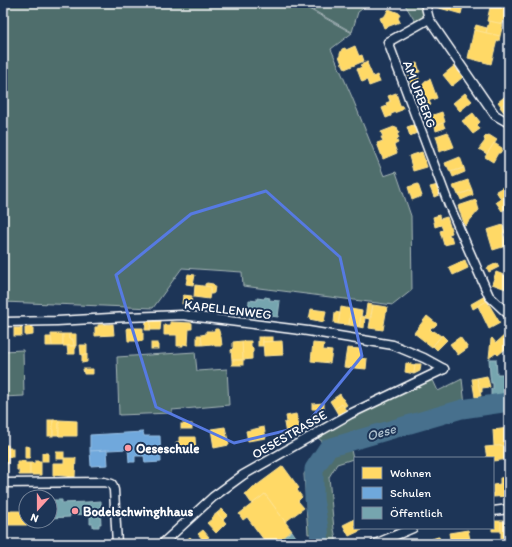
<svg xmlns="http://www.w3.org/2000/svg" width="512" height="547" font-family="Itim,sans-serif">
<rect width="100%" height="100%" fill="#1d3557"/>
<filter id="ink" filterUnits="userSpaceOnUse"><feTurbulence type="fractalNoise" baseFrequency=".025" numOctaves="2"/><feDisplacementMap in="SourceGraphic" scale="8" xChannelSelector="R" yChannelSelector="G"/><feConvolveMatrix kernelMatrix="1 2 1 2 8 2 1 2 1" color-interpolation-filters="sRGB"/></filter>
<g filter="url(#ink)">
<!-- green -->
<g fill="#4f6e6c" stroke="#a7b6b6">
<path d="M3 3H298L352 33 331 49 352 97 384 176 396 172 411 216 412 290 393 305 243 286 242 272 182 268 153 308 3 302Z"/>
<path d="M300 3H370L358 12 352 32Z"/>
<path d="M404 3H423L426 17 416 23Z"/>
<path d="M23 350 24 396 3 397V351Z"/>
<path d="M195 352 197 371 227 369 229 405 172 410V413L119 415 117 357Z"/>
<path d="M432 378 438 391 462 379 465 405 326 445 317 437 374 406Z"/>
<path d="M350 445 353 459 337 464 329 477 334 529 337 544H323L322 533 308 534 304 474 311 463 322 449 331 450Z"/>
</g>
<!-- homes -->
<g fill="#ffd966" stroke="#ffe494">
<path d="M437 3H451L463 6 461 14 436 7Z"/>
<path d="M491 3 507 6 503 24 487 21Z"/>
<path d="M389 9 399 13 400 15 398 18 400 22 384 28 380 18 385 16 388 10Z"/>
<path d="M489 21 503 24 500 36 486 33Z"/>
<path d="M476 25 487 28 486 33 474 30Z"/>
<path d="M474 30 500 36 499 41 497 40 491 64 468 58Z"/>
<path d="M355 46 359 56 362 55 364 61 345 69 343 64H342L339 56H340V54L342 49 345 48 346 50Z"/>
<path d="M368 62 367 63 373 77 377 75 380 82 369 86 367 80 362 82 357 69 362 67 360 65Z"/>
<path d="M417 63 420 72 411 74 409 65Z"/>
<path d="M454 66 463 77 452 86 443 75Z"/>
<path d="M417 73 420 82 411 84 409 75Z"/>
<path d="M430 79 437 98 422 103 418 92 419 90 422 89 421 86 423 85 425 81Z"/>
<path d="M396 93 400 105 402 106 403 108 402 110 391 114V116L386 118 382 108 387 106 386 103 391 101H390L388 96Z"/>
<path d="M465 93 472 101 460 111 453 103Z"/>
<path d="M508 94 509 96V100L501 106 498 102Z"/>
<path d="M509 100V116L508 117 500 107Z"/>
<path d="M429 101 431 105 420 108 419 104Z"/>
<path d="M442 112 445 122 432 127 430 122 428 120 427 117Z"/>
<path d="M473 113 480 122 477 125 480 129 473 134 462 121Z"/>
<path d="M443 123 445 128 436 131 435 126Z"/>
<path d="M416 124 419 132 410 136 407 127Z"/>
<path d="M394 127 395 128 397 127 399 133 397 134 399 138 396 139 398 143 394 145 397 153 383 159 377 143 383 141 381 137H383L381 132Z"/>
<path d="M448 132 454 147 439 152 438 149 439 146 436 136Z"/>
<path d="M489 135 497 140 487 154 479 149 485 141 484 138 486 136Z"/>
<path d="M494 143 502 148V150L500 153H498L493 162 485 157Z"/>
<path d="M422 152 427 167 413 171 409 156Z"/>
<path d="M460 157 464 168 450 172 448 167 446 166 445 163Z"/>
<path d="M464 168 465 172 453 177 451 172Z"/>
<path d="M468 180 472 190 458 195 456 190 454 189 453 185Z"/>
<path d="M508 182H509V194L501 199 496 191 505 186V184Z"/>
<path d="M418 184 422 196 412 200 408 187Z"/>
<path d="M438 185 441 194 434 197 430 187Z"/>
<path d="M472 190 473 195 461 200 459 195Z"/>
<path d="M509 194V205L507 206 508 207 502 211 496 202Z"/>
<path d="M476 200 479 210 465 226 458 206Z"/>
<path d="M439 215 440 219 447 217 452 233 449 234V237L451 236 453 243 444 245 440 231 443 230 441 225 435 227 433 217Z"/>
<path d="M503 225 505 233H503L507 245H509L493 250 487 230Z"/>
<path d="M465 260 468 268 453 275 449 267Z"/>
<path d="M497 263 499 267 489 272 487 268Z"/>
<path d="M496 272 509 277V281L506 289 492 284Z"/>
<path d="M188 274 195 275 193 285 186 284Z"/>
<path d="M207 283 213 284 215 286 214 293 212 294H210L211 287 205 286V284Z"/>
<path d="M195 285 211 287 209 299 194 297Z"/>
<path d="M183 295 192 296 191 305 182 304Z"/>
<path d="M485 296 487 301 473 309 471 304Z"/>
<path d="M487 301 500 323 489 329 478 306Z"/>
<path d="M367 304 373 305 370 319 365 318Z"/>
<path d="M373 305 387 307 383 330 369 328Z"/>
<path d="M341 307 351 309 349 325 338 324Z"/>
<path d="M311 309 326 311 324 322 309 319Z"/>
<path d="M351 309 362 311 359 327 349 325Z"/>
<path d="M335 312 340 313 338 324 334 323Z"/>
<path d="M361 316 365 317 364 328 359 327Z"/>
<path d="M427 316 437 324 434 327H432L430 329 433 332 434 331 441 336 432 347 414 333Z"/>
<path d="M146 321H151L150 330H145Z"/>
<path d="M151 321H161L160 330H150Z"/>
<path d="M170 322 192 323V329H189L188 345 183 344V346H177V335H164V325H170Z"/>
<path d="M113 324 114 335 95 336V327H98V325Z"/>
<path d="M33 327V335L25 336V328Z"/>
<rect x="14" y="328" width="8" height="8"/>
<path d="M127 328H143V341H128Z"/>
<path d="M215 329H218L219 331 220 335 221 337 222 346H215L212 344 202 345 201 335 206 334V331H214Z"/>
<path d="M509 332V346L498 355 496 353 489 358 491 339 492 338 496 343 505 335Z"/>
<path d="M51 334H63V346H52Z"/>
<path d="M63 334H69V339H73L74 346H63Z"/>
<path d="M69 334H76V346H74L73 339H69Z"/>
<path d="M197 335H201L202 345H197Z"/>
<path d="M442 335 447 340 437 350 433 346Z"/>
<path d="M46 337H51L52 346H46Z"/>
<rect x="258" y="337" width="5" height="9"/>
<rect x="263" y="337" width="10" height="5"/>
<path d="M460 337 468 348 458 355 450 344Z"/>
<path d="M242 341H251V347L253 348V352L252 353V359L243 360Z"/>
<path d="M242 341 243 360H232L231 350 233 348V342Z"/>
<path d="M282 341 283 355 264 356 263 342Z"/>
<rect x="151" y="343" width="7" height="6"/>
<path d="M313 343 324 344 323 350 332 351 330 363 311 361Z"/>
<path d="M80 345H87V355H81Z"/>
<path d="M67 346H75V354H68Z"/>
<path d="M347 348 361 349 360 358 367 359 366 369 344 367Z"/>
<path d="M82 355H87V362L82 363Z"/>
<rect x="232" y="360" width="11" height="5"/>
<path d="M406 363 415 365 414 374 405 372Z"/>
<path d="M415 364H421L420 371 414 374Z"/>
<path d="M83 369H93V374H84Z"/>
<path d="M487 376 490 387 482 388V392H480L477 378Z"/>
<path d="M477 378 481 396 475 397 472 379Z"/>
<path d="M340 394 347 405 344 407 342 404 335 409 330 401Z"/>
<path d="M324 403V409H312V404Z"/>
<path d="M342 404 347 412 339 416 335 409Z"/>
<path d="M296 414 300 430 286 434 284 423 287 422 286 416Z"/>
<rect x="48" y="420" width="5" height="16"/>
<path d="M53 420H59V436L58 435H53Z"/>
<path d="M59 420 77 421V436H59Z"/>
<rect x="181" y="424" width="11" height="5"/>
<path d="M225 427 229 445 214 448 211 429Z"/>
<path d="M264 427 266 438 248 441 246 431Z"/>
<path d="M509 428V445L494 446 493 430Z"/>
<path d="M179 437H195L196 451H179V447H176V442H179Z"/>
<path d="M3 445H8V464L3 463Z"/>
<path d="M509 445V459L493 461V458H487L485 447Z"/>
<path d="M25 446 30 447V458H25Z"/>
<rect x="8" y="448" width="5" height="9"/>
<rect x="56" y="452" width="8" height="7"/>
<rect x="42" y="453" width="6" height="8"/>
<path d="M64 458H76L75 477 53 475V463H64Z"/>
<path d="M19 461H25V463H30V475H19V470H17V462H19Z"/>
<path d="M35 461H41V475H30V463H35Z"/>
<rect x="3" y="463" width="4" height="12"/>
<path d="M283 466 299 488 297 490 302 497 298 501 304 508 285 522 265 494 252 504 245 494Z"/>
<path d="M507 477V483L500 484V478Z"/>
<path d="M507 483 509 496 493 497V485Z"/>
<path d="M265 494 292 531 274 544H267L247 517 243 520 239 514Z"/>
<path d="M222 509 228 515 223 520 217 513Z"/>
<path d="M3 511H26V521H32V525H3Z"/>
<path d="M217 513 226 523 216 533 207 523 212 519 211 518Z"/>
<path d="M355 519V528H361L362 530 349 536 343 525Z"/>
<path d="M493 521H501V531H492V528H493Z"/>
<rect x="501" y="521" width="8" height="17"/>
<path d="M203 530 209 537 204 541 198 534Z"/>
<path d="M468 530 471 544H451L449 533Z"/>
<path d="M190 537 196 544H184L183 543Z"/>
<path d="M438 537H439L441 544H424V543L432 540V539Z"/>
<rect x="484" y="541" width="17" height="3"/>
</g>
<!-- schools -->
<g fill="#6fa8dc" stroke="#9ac2e6">
<path d="M143 432 144 436H160L161 462 145 463 144 456H135V462H129L128 449 90 451V435Z"/>
<path d="M107 450 108 465 91 466 90 451Z"/>
</g>
<!-- public -->
<g fill="#76a5af" stroke="#9fc0c7">
<path d="M265 297 270 298 269 300 280 301 278 317 256 314 255 317 248 316 249 300 257 301V298L264 299Z"/>
<path d="M489 359H496L497 374H509V398L502 399V396H498V397H491V389H493V383H491L490 375Z"/>
<path d="M50 500H62V503L87 502 101 501V506L100 507 101 524H99V527H93V524H90V514L69 515 70 517 50 518Z"/>
<path d="M292 531 298 540 292 544H274Z"/>
</g>
<g fill="none" stroke-linecap="round" stroke-linejoin="round">
<!-- river -->
<path stroke="#46708d" stroke-width="19" d="M320 544 319 528 314 499V469L328 448 462 409 509 402"/>
<!-- minor casing -->
<g stroke="#fff" stroke-width="11">
<g id="minor">
<path d="M425 3 429 19 495 115 509 123"/>
<path d="M429 19 388 42 449 205 489 296 507 313H509"/>
<path d="M3 322 57 321 128 317 182 315 308 331 393 345 424 358 444 369"/>
<path d="M3 483 104 482 112 484 114 490 117 544"/>
<path d="M493 511 509 509"/>
<path d="M162 544 213 497 243 475 350 414 444 369"/>
<path d="M375 544 413 528"/>
</g>
</g>
<!-- minor -->
<use href="#minor" stroke="#1d3557" stroke-width="8"/>
</g>
</g>
<!-- marked area -->
<path fill="none" stroke="#567ae2" stroke-width="3" stroke-linejoin="round" d="M266 191 340 257 362 356 305 426 234 443 156 407 116 275 191 214Z"/>
<!-- markers -->
<g fill="#ff9aa2" stroke="#1d3557" stroke-width="1.5">
<circle cx="128" cy="448" r="4"/>
<circle cx="75" cy="511" r="4"/>
</g>
<g text-anchor="middle" stroke-width="4" stroke-linejoin="round" paint-order="stroke">
<!-- street labels -->
<g font-size="13" fill="#fff" stroke="#1d3557">
<text transform="translate(420 94) rotate(69)" y="5">AM URBERG</text>
<text transform="translate(228 309) rotate(7)" y="5">KAPELLENWEG</text>
<text transform="translate(289 434) rotate(-30)" y="5">OESESTRASSE</text>
</g>
<!-- poi labels -->
<g font-size="13" font-weight="bold" fill="#fff" stroke="#1d3557" text-anchor="start">
<text x="136" y="453">Oeseschule</text>
<text x="83" y="516">Bodelschwinghhaus</text>
</g>
<!-- water labels -->
<g font-size="14" font-style="italic" fill="#acbfcc" stroke="#1d3557">
<text transform="translate(381 432) rotate(-16)" y="5">Oese</text>
</g>
</g>
<!-- margin -->
<rect width="512" height="547" fill="none" stroke="#1d3557" stroke-width="16"/>
<rect x="8" y="8" width="496" height="531" fill="none" stroke="#fff" stroke-width="1.5" filter="url(#ink)"/>
<!-- legend -->
<rect x="354" y="457" width="140" height="72" fill="#1d3557" stroke="#77869a"/>
<rect x="362" y="467" width="20" height="12" fill="#ffd966" stroke="#77869a"/>
<text x="390" y="477" font-size="12" fill="#ffffff">Wohnen</text>
<rect x="362" y="487" width="20" height="12" fill="#6fa8dc" stroke="#77869a"/>
<text x="390" y="497" font-size="12" fill="#ffffff">Schulen</text>
<rect x="362" y="507" width="20" height="12" fill="#76a5af" stroke="#77869a"/>
<text x="390" y="517" font-size="12" fill="#ffffff">Öffentlich</text>
<!-- north arrow -->
<g transform="translate(38 509) rotate(201)"><circle r="19" fill="#1d3557" stroke="#77869a"/>
<path d="M0-3L7 15L0 10L-7 15Z" fill="#ff9aa2"/>
<text y="-6" font-size="11" font-weight="bold" text-anchor="middle" fill="#ffffff">N</text>
</g>
</svg>
